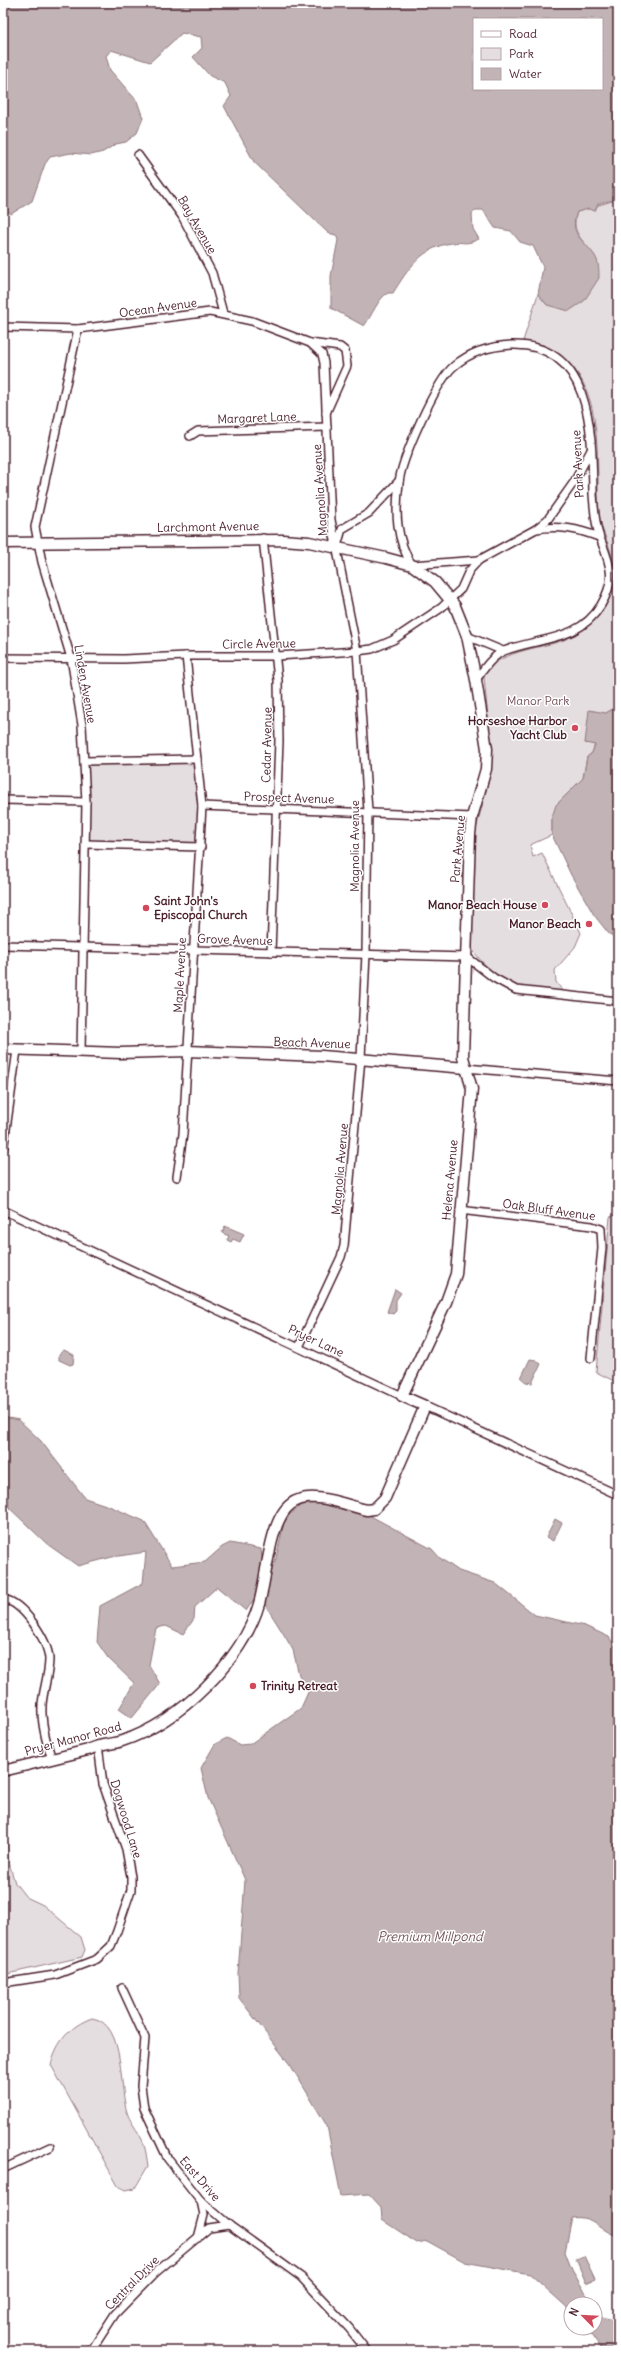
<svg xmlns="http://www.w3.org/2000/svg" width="621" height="2354" font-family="Delius,sans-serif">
<rect width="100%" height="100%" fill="#fff"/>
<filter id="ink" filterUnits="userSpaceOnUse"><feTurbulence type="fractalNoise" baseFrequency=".025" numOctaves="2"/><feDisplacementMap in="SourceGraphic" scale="8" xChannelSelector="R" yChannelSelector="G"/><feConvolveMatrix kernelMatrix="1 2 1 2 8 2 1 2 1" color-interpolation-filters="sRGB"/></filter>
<g filter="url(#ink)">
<!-- green -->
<g fill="#e5dee0" stroke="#987e86">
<path d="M615 200 618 202V706L606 713 585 743 595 744 592 753 587 757 583 778 552 817V835L530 845 533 857 542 853 581 933 575 947 555 970 556 982 563 991C548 990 533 990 519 987 503 983 475 959 470 944L474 836 488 784 492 759 484 677C491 652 543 648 564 640 575 635 588 628 596 618 612 602 618 579 612 557 609 542 600 529 599 513 595 449 610 356 523 341L538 294 547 305 587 246C577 235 572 227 577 212Z"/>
<path d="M195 761 199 795 198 844 87 841V764Z"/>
<path d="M618 1214V1383L596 1372 610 1217Z"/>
<path d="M3 1779H6V1831L9 1863 15 1883 26 1897 43 1905 81 1937 85 1950 82 1957 3 1975Z"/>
<path d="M92 2018C127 2023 118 2091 128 2115 132 2125 141 2134 144 2145 146 2151 147 2159 148 2166L135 2188 126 2190 118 2186 51 2065C56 2042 70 2026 92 2018Z"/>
</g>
<!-- water -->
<g fill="#c1b3b6" stroke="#91787e" fill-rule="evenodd">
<path d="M3 3H618V202C613 199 604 202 598 204L595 211 589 209 577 212C568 235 584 239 595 256 599 262 599 271 599 278L584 301 569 311 547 305 538 294 543 267 533 246 520 242 511 231 495 228 483 210H475L472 214 473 229 479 239C464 246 465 241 452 243 422 247 408 269 393 293H388C378 298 372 316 364 326L331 308V276L338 240 336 235 328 233 254 162 224 106 231 96 225 83 210 76 193 57 202 48 201 37 182 33 150 62 111 50 106 56 110 70 137 101 143 118 137 133 126 142 116 144 103 152 91 155 71 153 50 157 45 164 32 201 11 214 3 208ZM474 19H602V89H474Z"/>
<path d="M618 706V938L609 934 594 915 571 875 552 835V817L556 805 583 778 587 757 592 753 595 745 585 743 589 710 606 713Z"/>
<path d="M225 1226 244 1234 240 1242 233 1239 231 1242 227 1240 229 1236 222 1233Z"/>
<path d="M395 1289 401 1293 396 1300V1311L393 1314 387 1312Z"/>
<path d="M64 1350 74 1355 73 1364 70 1365 59 1360V1354Z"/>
<path d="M530 1359 536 1360 541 1364 532 1383 526 1382 521 1378Z"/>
<path d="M3 1417 19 1420 41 1441 85 1498 109 1506 144 1521 172 1566 205 1562 222 1547 230 1543 261 1549 262 1558 275 1563 285 1518 307 1501 367 1514 432 1549 440 1558 459 1571 495 1583 535 1615 585 1626 609 1637 618 1651V2236C599 2231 595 2215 572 2218L565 2252 572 2270 592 2304H571V2311L530 2274 465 2262 427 2241 417 2243 382 2220 381 2207 369 2194 341 2196 327 2126 291 2066 239 1998 238 1973 245 1880 208 1798 201 1768 215 1744 227 1738 240 1745 250 1744 301 1708 309 1690 299 1675 293 1650 283 1633 264 1603 254 1599 246 1611 217 1587 195 1607 194 1619 183 1634 166 1626 156 1628 149 1665 160 1684 132 1718 119 1709 134 1683 108 1658 97 1642 100 1606 143 1583 146 1552 112 1557 78 1566 47 1544 3 1502Z"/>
<path d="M555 1519 562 1523 553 1541 546 1537Z"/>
<path d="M584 2256 595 2279 586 2283 576 2259Z"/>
<path d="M595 2308 601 2317 618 2321V2351H603L587 2328H595Z"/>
</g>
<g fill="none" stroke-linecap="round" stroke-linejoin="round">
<!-- street casing -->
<g stroke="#4a1f2b" stroke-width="10">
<g id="street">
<path d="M138 155 182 216 212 273 223 313"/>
<path d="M3 327 78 329 210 312 252 321 310 343 340 347 345 351 347 366 326 413"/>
<path d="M78 329 35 527 42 562 71 658 82 725 86 802 81 1051"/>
<path d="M190 436 198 431 327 427"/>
<path d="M536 529C559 525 578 529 599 537"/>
<path d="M263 538 278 680 279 741 271 952"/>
<path d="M337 546 342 529 369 513 399 481"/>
<path d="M467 636 503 651"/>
<path d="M3 658 124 659 186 656H277L357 651 372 649 393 640 441 608 461 589 469 571 479 560 536 529 548 519 574 482 591 450"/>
<path d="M476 680C483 670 492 656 504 651 539 637 579 642 601 605 617 578 610 564 600 538 595 525 594 508 593 494 592 437 594 343 512 345 491 346 470 352 454 366 436 381 401 460 399 483 395 512 396 540 412 565L479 560"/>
<path d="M84 761 197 759"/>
<path d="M3 800 86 802"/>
<path d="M202 806 472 817"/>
<path d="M85 844 201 847"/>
<path d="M3 945 467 957 494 978 516 990 618 1001"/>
<path d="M466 1068 618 1081"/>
<path d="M3 1151 17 1050"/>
<path d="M177 1177 183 1134 202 806 186 656"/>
<path d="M3 1210 402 1396"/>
<path d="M460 1210 592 1226 601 1229 602 1248 591 1358"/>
<path d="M299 1347 341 1257 344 1246 361 1058 366 954 368 811 357 651 331 520 324 363 322 354 310 343"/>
<path d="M425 1406 618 1495"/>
<path d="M3 1599C23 1602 48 1640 49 1659 49 1675 43 1690 42 1705 41 1723 46 1742 52 1759"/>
<path d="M3 1983 55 1975 97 1959 111 1946 117 1931 131 1890V1877L126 1849 103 1784 98 1745"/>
<path d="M122 1988 145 2038 141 2086 144 2108 168 2159 201 2201 229 2225 301 2277 349 2328 367 2351"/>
<path d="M3 2169 50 2147"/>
<path d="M198 2238 204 2215 201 2201"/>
<path d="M91 2351 115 2314 155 2273 209 2228 229 2225"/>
</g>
</g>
<!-- secondary casing -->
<g stroke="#4a1f2b" stroke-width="13">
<g id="secondary">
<path d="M3 543 283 540 309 542 386 558 412 565 420 571 435 582 455 606 467 636 476 680 487 749 486 769 472 817 470 834 463 1057 472 1089 456 1274 446 1302 402 1396 425 1406 385 1498 374 1509 367 1510C345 1505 310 1489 291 1504 269 1520 267 1577 259 1604 243 1660 179 1723 122 1741 110 1745 99 1744 88 1750L3 1771"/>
<path d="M3 1049 121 1053 187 1051 322 1056 466 1068"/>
</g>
</g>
<!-- street -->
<use href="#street" stroke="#fff" stroke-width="7"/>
<!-- secondary -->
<use href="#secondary" stroke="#fff" stroke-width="10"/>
</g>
</g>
<!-- markers -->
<g fill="#d1495b" stroke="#fff" stroke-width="1.5">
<circle cx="575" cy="728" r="4"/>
<circle cx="545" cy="905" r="4"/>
<circle cx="146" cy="908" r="4"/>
<circle cx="589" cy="924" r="4"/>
<circle cx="253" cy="1686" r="4"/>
</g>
<g text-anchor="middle" stroke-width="3" stroke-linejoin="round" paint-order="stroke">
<!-- street labels -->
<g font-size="12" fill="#4a1f2b" stroke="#fff">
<text transform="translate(197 225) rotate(60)" y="4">Bay Avenue</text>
<text transform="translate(158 308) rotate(-8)" y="4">Ocean Avenue</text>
<text transform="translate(257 418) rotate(-2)" y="4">Margaret Lane</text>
<text transform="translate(578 464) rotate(-93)" y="4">Park Avenue</text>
<text transform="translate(320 490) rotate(-94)" y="4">Magnolia Avenue</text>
<text transform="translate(208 527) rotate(-1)" y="4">Larchmont Avenue</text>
<text transform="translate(259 644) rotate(-1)" y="4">Circle Avenue</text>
<text transform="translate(85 684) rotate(80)" y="4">Linden Avenue</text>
<text transform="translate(267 745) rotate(-89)" y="4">Cedar Avenue</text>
<text transform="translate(289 798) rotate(2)" y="4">Prospect Avenue</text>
<text transform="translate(355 846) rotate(-90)" y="4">Magnolia Avenue</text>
<text transform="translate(458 849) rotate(-85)" y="4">Park Avenue</text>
<text transform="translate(235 940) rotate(2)" y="4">Grove Avenue</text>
<text transform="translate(180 975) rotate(-87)" y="4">Maple Avenue</text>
<text transform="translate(312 1043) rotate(2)" y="4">Beach Avenue</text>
<text transform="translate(340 1169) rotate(-85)" y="4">Magnolia Avenue</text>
<text transform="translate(450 1180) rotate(-85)" y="4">Helena Avenue</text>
<text transform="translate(549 1210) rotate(8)" y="4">Oak Bluff Avenue</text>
<text transform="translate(316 1341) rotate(25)" y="4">Pryer Lane</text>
<text transform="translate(73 1739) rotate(-15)" y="4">Pryer Manor Road</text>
<text transform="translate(126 1819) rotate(73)" y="4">Dogwood Lane</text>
<text transform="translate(200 2179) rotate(49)" y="4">East Drive</text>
<text transform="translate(132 2283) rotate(-45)" y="4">Central Drive</text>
</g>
<!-- park labels -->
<g font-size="12" fill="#714f58" stroke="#fff">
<text x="538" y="705">Manor Park</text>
</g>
<!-- poi labels -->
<g font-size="12" font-weight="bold" fill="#4a1f2b" stroke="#fff" text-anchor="end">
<text x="567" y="725">Horseshoe Harbor<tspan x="567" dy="14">Yacht Club</tspan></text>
<text x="154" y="905" text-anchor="start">Saint John's<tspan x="154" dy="14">Episcopal Church</tspan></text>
<text x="537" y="909">Manor Beach House</text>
<text x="581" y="928">Manor Beach</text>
<text x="261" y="1690" text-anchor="start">Trinity Retreat</text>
</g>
<!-- water labels -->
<g font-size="13" font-style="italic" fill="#74535c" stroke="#fff">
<text x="430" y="1941">Premium Millpond</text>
</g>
</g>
<!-- margin -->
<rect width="621" height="2354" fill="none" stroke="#fff" stroke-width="16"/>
<rect x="8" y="8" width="605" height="2338" fill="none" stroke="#4a1f2b" stroke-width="1.5" filter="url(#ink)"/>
<!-- legend -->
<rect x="473" y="18" width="130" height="72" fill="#ffffff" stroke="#b7a5aa"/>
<rect x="481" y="31" width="20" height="6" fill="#ffffff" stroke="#b7a5aa"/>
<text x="509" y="38" font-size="12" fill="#4a1f2b">Road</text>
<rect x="481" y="48" width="20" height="12" fill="#e5dee0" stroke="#b7a5aa"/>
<text x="509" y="58" font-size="12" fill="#4a1f2b">Park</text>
<rect x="481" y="68" width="20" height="12" fill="#c1b3b6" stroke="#b7a5aa"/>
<text x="509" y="78" font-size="12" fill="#4a1f2b">Water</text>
<!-- north arrow -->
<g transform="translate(583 2316) rotate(294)"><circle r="19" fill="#ffffff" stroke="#b7a5aa"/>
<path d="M0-3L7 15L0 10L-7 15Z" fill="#d1495b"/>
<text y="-6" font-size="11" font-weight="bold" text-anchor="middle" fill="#4a1f2b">N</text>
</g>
</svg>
